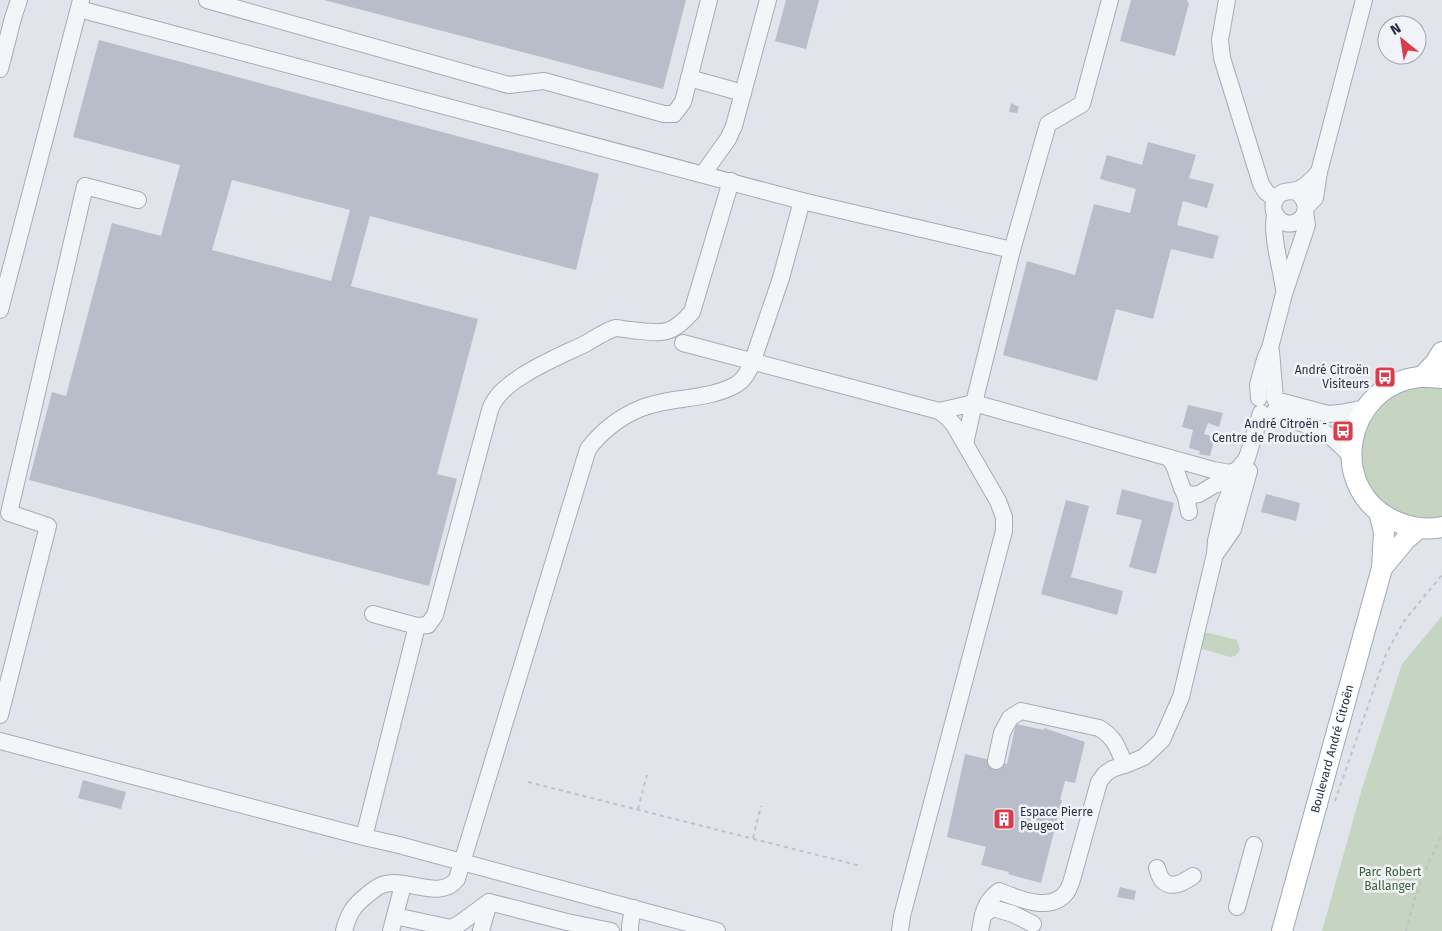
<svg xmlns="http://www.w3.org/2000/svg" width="1442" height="931" font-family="'Fira Sans',sans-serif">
<rect width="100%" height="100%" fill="#e1e4eb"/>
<!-- green -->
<g fill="#c6d5c1">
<path d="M1434 384 1442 386V520L1413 521 1372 496 1358 451 1375 406 1402 388Z"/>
<path d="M1442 616V931H1322L1361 792 1402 664Z"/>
<path d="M1205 633H1209L1237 640 1240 650 1235 656 1230 657 1199 648 1200 636Z"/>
</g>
<!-- building -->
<g fill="#b8bdc9" fill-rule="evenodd">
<path d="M324 0H686L663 89Z"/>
<path d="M786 0H819L806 49 775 41Z"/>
<path d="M1131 0H1188L1187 2 1189 3 1175 56 1120 41Z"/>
<path d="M99 40 599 174 576 270 370 216 351 286 478 319 437 474 457 479 429 586 29 480 52 392 66 396 112 223 161 236 180 165 73 137ZM232 180 350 210 331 281 212 250Z"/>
<path d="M1011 103 1019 107 1017 113 1009 112Z"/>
<path d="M1148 142 1196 155 1189 178 1214 184 1207 208 1183 201 1177 225 1219 236 1213 259 1171 249 1153 319 1116 309 1097 381 1003 355 1027 261 1075 275 1094 204 1130 213 1136 189 1100 179 1107 155 1142 165Z"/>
<path d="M1188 405 1223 413 1219 427 1208 423 1204 434 1215 437 1210 456 1199 454 1200 451 1189 448 1193 430 1182 427Z"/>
<path d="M1122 489 1174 503 1156 574 1129 567 1142 520 1116 514Z"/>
<path d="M1266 494 1300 503 1296 521 1261 512Z"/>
<path d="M1066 500 1089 506 1071 577 1123 591 1117 615 1041 594Z"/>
<path d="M1016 724 1044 730V728L1085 742 1075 783 1065 781 1060 800H1062L1041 883 1008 874 1009 872 981 865 986 847 947 837 965 754 1007 764Z"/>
<path d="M83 780 126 792 121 809 78 798Z"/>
<path d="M1120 887 1136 891 1134 900 1117 897Z"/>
</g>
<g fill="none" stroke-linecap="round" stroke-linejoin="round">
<!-- minor casing -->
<g stroke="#a6abb6" stroke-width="18">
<g id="minor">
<path d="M207 0 509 85 544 81 664 114H674L683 102 709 0"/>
<path d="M1110 0 1082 104 1048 124 1012 250 974 403 1213 470 1230 473 1239 469"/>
<path d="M1227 0 1220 40 1222 58 1261 184 1266 192 1275 199"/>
<path d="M79 9 802 201 1012 250"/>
<path d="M0 69 13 18 19 0"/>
<path d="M689 78 743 93"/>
<path d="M703 174 728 139 734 126 768 0"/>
<path d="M1294 191C1306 196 1311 213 1298 221 1282 231 1265 209 1278 196 1284 189 1291 193 1299 189 1308 185 1313 179 1319 172"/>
<path d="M1306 207 1315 198 1319 172 1364 0"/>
<path d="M1275 215C1271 235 1281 268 1284 289"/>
<path d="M0 310 81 0"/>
<path d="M683 343 939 411 948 418 954 425 998 501 1004 517V531L902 916 900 931"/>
<path d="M1271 351 1275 399"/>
<path d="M1259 398 1258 385 1265 359 1270 348 1284 294 1307 225 1305 212"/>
<path d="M1277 402H1283L1328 414 1340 413 1365 408"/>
<path d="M939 411 974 403 965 444"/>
<path d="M1274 412C1289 421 1301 422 1316 428 1330 434 1340 445 1351 456"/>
<path d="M1169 458 1174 465 1182 488 1185 492 1192 495 1199 494 1214 485 1230 480 1247 458 1261 413"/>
<path d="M1182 488 1186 497 1189 512"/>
<path d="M1217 552 1233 529 1249 471"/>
<path d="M373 614 417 626 428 625 435 615 490 410C499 380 558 357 585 344 592 340 609 329 616 328 620 328 627 330 631 330 662 333 670 337 692 312L731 181"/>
<path d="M0 715 48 526 9 513 85 186 138 200"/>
<path d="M0 741 364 837 399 845 717 931"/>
<path d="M996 761 1002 733 1010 718 1021 711 1099 728C1115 737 1118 749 1125 765"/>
<path d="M364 837 417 626"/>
<path d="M1157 868C1158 872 1160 877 1162 880 1172 890 1184 882 1193 876"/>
<path d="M1237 907 1254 845"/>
<path d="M983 915C986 904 990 898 999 891 1019 899 1053 914 1068 890 1070 886 1072 880 1073 876L1099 782 1105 774 1112 769 1130 763 1144 757 1162 740 1181 697 1215 554 1216 541 1224 506 1231 490 1238 479 1243 465"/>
<path d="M395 916 451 928 459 924 489 902 567 922 611 931"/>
<path d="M344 931C348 915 353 906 366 896 371 892 376 887 382 885 405 876 440 902 457 879L588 449C602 431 618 418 639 409 669 396 709 401 737 384 744 380 747 373 751 366L781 278 802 201"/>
<path d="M391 931 403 885"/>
<path d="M481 931 489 902"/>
<path d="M630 931V926L633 908"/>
<path d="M980 931 983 915 993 908 1013 914 1033 924"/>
</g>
</g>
<!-- major casing -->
<g stroke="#9fa8b7" stroke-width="22">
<g id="major">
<path d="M1422 377 1435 363 1442 352"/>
<path d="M1442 378C1435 378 1426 376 1419 377 1343 386 1325 492 1397 522 1411 528 1427 530 1442 527"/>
<path d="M1382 568 1406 539 1419 528"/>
<path id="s1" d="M1282 931 1382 568 1384 532 1379 512"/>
</g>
</g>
<!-- path -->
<g stroke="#bfc2ca" stroke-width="2" stroke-dasharray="4 4" stroke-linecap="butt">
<path d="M528 782 861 866"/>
<path d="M1335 801 1386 654 1404 621 1442 575"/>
<path d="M638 809 647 775"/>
<path d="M753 838 761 806"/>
<path d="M1406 931C1412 902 1428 861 1442 835"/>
</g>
<!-- minor -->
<use href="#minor" stroke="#f4f5f9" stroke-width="16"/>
<!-- major -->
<use href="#major" stroke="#fff" stroke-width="20"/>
</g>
<!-- icons -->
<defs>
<g id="bus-square" transform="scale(1.125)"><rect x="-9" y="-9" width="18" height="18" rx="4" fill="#d93d4d" stroke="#f1f3f8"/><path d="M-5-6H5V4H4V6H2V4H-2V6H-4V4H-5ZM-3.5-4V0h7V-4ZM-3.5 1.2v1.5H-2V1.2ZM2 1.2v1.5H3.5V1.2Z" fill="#fff"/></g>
<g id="building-square" transform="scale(1.125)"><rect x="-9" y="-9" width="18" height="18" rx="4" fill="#d93d4d" stroke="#f1f3f8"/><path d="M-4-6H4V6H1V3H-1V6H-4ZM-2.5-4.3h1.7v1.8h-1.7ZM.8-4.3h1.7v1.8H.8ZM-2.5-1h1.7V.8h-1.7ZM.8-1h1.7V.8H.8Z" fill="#fff"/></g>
</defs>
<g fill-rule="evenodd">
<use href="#bus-square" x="1385" y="377"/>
<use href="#bus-square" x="1343" y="431"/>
<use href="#building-square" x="1004" y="819"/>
</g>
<g text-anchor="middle" stroke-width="5" stroke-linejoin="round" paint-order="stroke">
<!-- poi labels -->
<g font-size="12" fill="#283144" stroke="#f1f3f8" text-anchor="end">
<text x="1369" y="374">André Citroën<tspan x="1369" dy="14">Visiteurs</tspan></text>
<text x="1327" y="428">André Citroën -<tspan x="1327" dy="14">Centre de Production</tspan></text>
<text x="1020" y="816" text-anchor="start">Espace Pierre<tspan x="1020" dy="14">Peugeot</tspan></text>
</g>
<!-- street labels -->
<g font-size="12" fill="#283144" stroke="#f1f3f8">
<text dy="4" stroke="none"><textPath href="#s1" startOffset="189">Boulevard André Citroën</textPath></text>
</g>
<!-- park labels -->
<g font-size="12" fill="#3a6134" stroke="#f1f3f8">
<text x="1390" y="876">Parc Robert<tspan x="1390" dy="14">Ballanger</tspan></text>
</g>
</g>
<!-- north arrow -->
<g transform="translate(1402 40) rotate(330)"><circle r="24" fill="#f1f3f8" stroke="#a1a5b0"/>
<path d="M0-4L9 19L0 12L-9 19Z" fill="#d93d4d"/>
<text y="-8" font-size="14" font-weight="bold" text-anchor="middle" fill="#283144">N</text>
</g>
</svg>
